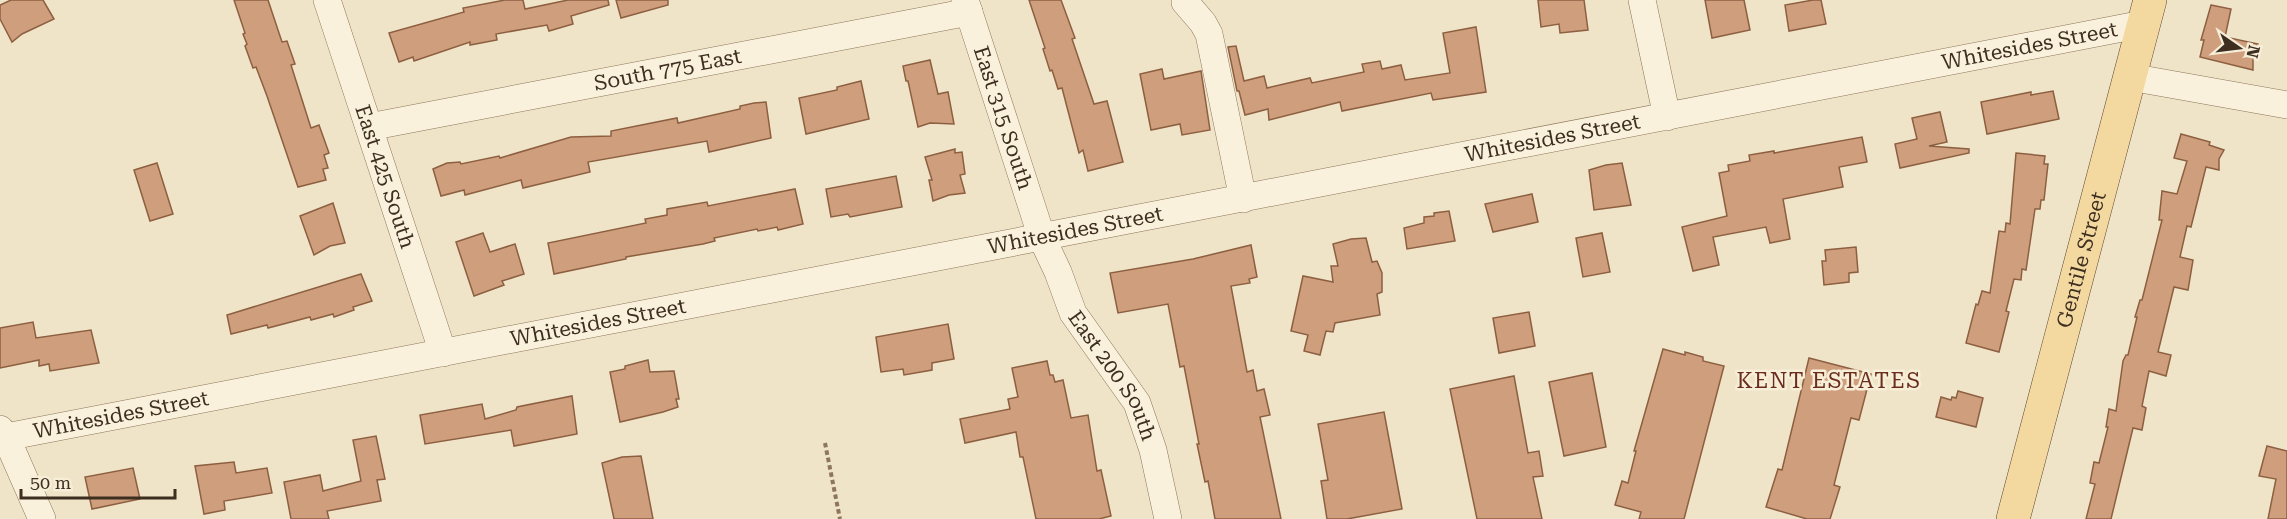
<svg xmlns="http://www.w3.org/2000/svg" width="2287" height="519" font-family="'Roboto Serif',serif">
<rect width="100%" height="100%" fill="#f0e4c8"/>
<!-- building -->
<g fill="#cf9f7d" stroke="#8d5f41" stroke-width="1.5">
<path d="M11 0H43L54 19 22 34 12 42 0 19V5Z"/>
<path d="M234 0H268L282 42 287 41 295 64 291 65 311 128 319 125 329 153 324 155 328 168 323 169 326 180 298 187 267 96 256 67 253 68 245 46 247 44 243 34 245 33Z"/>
<path d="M505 0H523L525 9 568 0H608L609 5 571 16 573 24 549 31 547 25 496 34 497 40 470 45V42L414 61 413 57 399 62 389 33 464 12 463 8Z"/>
<path d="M616 0H668V5L621 18Z"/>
<path d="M1029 0H1061L1075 38 1072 39 1094 104 1107 101 1123 162 1088 171 1083 150 1079 153 1062 88 1058 89 1052 70 1050 71 1043 49 1045 48Z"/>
<path d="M1538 0H1584L1588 30 1560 33 1559 24 1541 27Z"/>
<path d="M1705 0H1744L1750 30 1712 38Z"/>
<path d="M1813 0H1821L1826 24 1789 31 1785 5Z"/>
<path d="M2211 5 2231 9 2225 37 2258 44 2253 59V70L2200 57 2204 40H2201Z"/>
<path d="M1476 27 1486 92 1433 100 1431 93 1342 111 1340 102 1269 120 1268 109 1245 115 1239 91H1237L1228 47 1236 46 1244 81 1264 76 1267 88 1310 78 1312 83 1364 72 1362 64 1380 61 1382 69 1401 65 1405 80 1450 73 1443 33Z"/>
<path d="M930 60 938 94 948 92 954 124 930 123 918 127 908 81H906L903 66Z"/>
<path d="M1162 69 1164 79 1201 71 1210 130 1182 135 1180 124 1151 130 1140 74Z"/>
<path d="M861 81 869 119 806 134 799 98 837 90V87Z"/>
<path d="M2053 91 2059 119 1987 134 1981 102 2031 92V95Z"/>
<path d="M766 102 771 138 709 152 707 141 588 162 590 172 523 188 521 180 465 195 464 190 441 196 433 169 447 163 460 162 461 164 499 156 500 158 571 137 611 136V131L677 118 678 123 740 109V106L754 103Z"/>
<path d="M1940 112 1947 142 1929 146 1969 149V153L1900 168 1895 144 1917 139 1912 118Z"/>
<path d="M2181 134 2210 142 2209 145 2224 150 2219 159V170L2206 167 2191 227 2187 226 2180 257 2193 260 2188 290 2174 287 2158 352 2171 355 2166 376 2149 371 2142 406 2146 408 2142 430 2133 428 2111 519H2086L2095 484 2090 483 2094 462 2099 463 2108 427H2106L2109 409 2116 411 2123 361 2126 355H2128L2137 317H2135L2140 300H2142L2162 220H2159L2162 191 2177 194 2187 161 2174 158Z"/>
<path d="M1862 137 1867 162 1839 167 1843 187 1783 199 1790 239 1770 243 1766 227 1713 237 1719 265 1693 271 1682 227 1727 216 1719 173 1729 171 1728 165 1750 161 1749 155 1774 151V153Z"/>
<path d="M955 149V153L962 152 965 174 960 175 965 193 949 195 933 201 929 180H932L925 157Z"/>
<path d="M2016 153 2045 156 2044 164H2048L2044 200H2041L2040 209H2035L2026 270 2022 269 2021 280 2014 279 2006 311 2009 312 1999 352 1966 343 1976 304 1978 305 1982 291 1990 293 1999 231 2005 232 2006 223 2010 224Z"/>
<path d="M157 163 173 214 150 221 134 170Z"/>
<path d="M1622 163 1631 205 1594 210 1589 170 1606 165Z"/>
<path d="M896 176 902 207 850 217 848 214 831 217 826 189Z"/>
<path d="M795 189 803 224 778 230 777 227 758 231 757 229 714 238 715 241 703 244 626 257V259L554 274 548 243 646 223 645 219 667 215V209L707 202 708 206Z"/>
<path d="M1532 194 1538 222 1493 232 1485 204Z"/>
<path d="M333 203 345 243 330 246 314 255 300 216Z"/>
<path d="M1449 211 1455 241 1407 249 1404 228 1424 223V217L1434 216V213Z"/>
<path d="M483 233 490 252 515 244 524 274 502 281 504 285 474 296 456 242Z"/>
<path d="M1602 233 1610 272 1583 277 1576 238Z"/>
<path d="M1366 238 1372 262 1377 261 1382 273V292L1377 294 1380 315 1335 323 1333 332 1326 331 1320 355 1304 351 1308 335 1291 331 1303 276 1333 282 1331 266H1338L1333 244 1351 239Z"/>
<path d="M1251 245 1257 277 1249 279 1250 283 1231 286 1247 372 1253 370 1257 391 1264 389 1270 415 1260 417 1281 519H1215L1208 481 1205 482 1197 444H1199L1184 366 1180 367 1168 304 1118 313 1110 273 1193 259Z"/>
<path d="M1856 247 1858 272 1849 273V282L1824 285 1822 261H1826L1825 250Z"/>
<path d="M361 274 372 301 353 307 354 310 334 317 333 314 311 320 310 317 268 328 267 325 231 334 227 315Z"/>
<path d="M1529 312 1535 346 1499 353 1493 318Z"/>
<path d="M33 322 36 338 91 330 99 363 50 371 49 364 39 366V360L0 368V328Z"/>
<path d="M948 324 954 359 932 363V370L904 375 903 369 881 372 876 337Z"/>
<path d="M1663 349 1685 355V352L1703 357V361L1724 366 1684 519H1639L1641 512 1615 505 1622 481 1628 483 1636 451H1634Z"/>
<path d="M1809 358 1871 374 1859 420 1851 418 1834 485 1840 487 1830 519H1807L1766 507 1778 469 1782 470Z"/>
<path d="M648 360 650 372 674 371 679 399H676L678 407 663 412 620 422 610 372 625 369V366Z"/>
<path d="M1047 361 1050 375H1053L1055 382 1063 380 1071 418 1088 415 1097 471 1101 470 1111 516 1099 519H1036L1023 457H1020L1016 432 965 443 960 419 1010 409 1008 399 1018 397 1012 368Z"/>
<path d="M1592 373 1606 447 1564 456 1549 382Z"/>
<path d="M1514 376 1528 453 1539 451 1543 476 1533 477 1542 519H1477L1450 389Z"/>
<path d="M1958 391 1983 398 1976 427 1936 417 1941 397 1951 400 1952 397 1956 398Z"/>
<path d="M572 396 577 434 514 446 511 430 425 444 420 415 482 404 485 419 516 410 517 407Z"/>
<path d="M1384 412 1402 509 1347 519H1327L1321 481 1328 480 1318 424Z"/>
<path d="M376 436 385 479 377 480 381 501 327 511 329 519H291L284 482 320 475 323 491 361 481 353 440Z"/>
<path d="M2267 446 2287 451V519H2268L2276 479 2259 476Z"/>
<path d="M641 456 653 519H614L602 463 622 457Z"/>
<path d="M234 462 236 473 267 468 272 493 224 501 225 510 204 514 195 466Z"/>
<path d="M133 468 140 499 92 509 85 477Z"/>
</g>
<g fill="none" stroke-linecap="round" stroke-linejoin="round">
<!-- minor casing -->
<g stroke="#8d765c" stroke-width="28">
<g id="minor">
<path id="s1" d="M327 0 443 353"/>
<path id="s2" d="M965 0 1042 238 1058 272 1073 313 1137 403 1153 450 1168 519"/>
<path d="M1642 0 1667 117"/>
<path d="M1185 2 1203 23 1209 34 1243 199"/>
<path d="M2130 77 2287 105"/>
<path id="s3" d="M369 127 969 12"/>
<path d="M0 429 6 437 42 519"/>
<path id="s4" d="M6 437 2143 24"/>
</g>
</g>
<!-- major casing -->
<g stroke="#5b4430" stroke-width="34">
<g id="major">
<path id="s5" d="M2013 519 2150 0"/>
</g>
</g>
<!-- path -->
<path stroke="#8d765c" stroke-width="4" stroke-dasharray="4.5 3" stroke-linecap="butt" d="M825 443 840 519"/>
<!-- minor -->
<use href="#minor" stroke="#faf1dc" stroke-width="27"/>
<!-- major -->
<use href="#major" stroke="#f3d9a0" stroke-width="33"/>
</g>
<g text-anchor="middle" stroke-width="5" stroke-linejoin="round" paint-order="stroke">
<!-- street labels -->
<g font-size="21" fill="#3d2e20" stroke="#f7eed8">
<text dy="7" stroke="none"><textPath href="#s4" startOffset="2061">Whitesides Street</textPath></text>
<text dy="7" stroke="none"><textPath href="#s3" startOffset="304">South 775 East</textPath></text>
<text dy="7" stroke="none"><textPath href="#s2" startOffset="124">East 315 South</textPath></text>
<text dy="7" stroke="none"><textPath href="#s4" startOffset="1575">Whitesides Street</textPath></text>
<text dy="7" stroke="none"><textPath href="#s1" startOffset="186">East 425 South</textPath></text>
<text dy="7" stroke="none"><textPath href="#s4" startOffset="1089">Whitesides Street</textPath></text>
<text dy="7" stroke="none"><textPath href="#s5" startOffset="268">Gentile Street</textPath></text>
<text dy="7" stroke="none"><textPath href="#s4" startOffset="603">Whitesides Street</textPath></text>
<text dy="7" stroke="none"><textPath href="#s2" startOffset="406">East 200 South</textPath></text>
<text dy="7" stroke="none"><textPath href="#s4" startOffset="117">Whitesides Street</textPath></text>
</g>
<!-- neighbourhood labels -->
<g font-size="22" letter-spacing="1.5" fill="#6b2e1e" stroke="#f7eed8">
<text x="1829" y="388">KENT ESTATES</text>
</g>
</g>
<!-- north arrow -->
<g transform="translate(2239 48) rotate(104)" stroke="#f7eed8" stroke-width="4.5" paint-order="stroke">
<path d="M0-4.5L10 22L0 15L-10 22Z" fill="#3d2e20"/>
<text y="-9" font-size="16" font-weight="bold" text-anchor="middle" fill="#3d2e20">N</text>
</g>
<!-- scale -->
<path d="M21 489v9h154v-9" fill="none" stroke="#3d2e20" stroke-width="3"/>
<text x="30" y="489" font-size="18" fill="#3d2e20" stroke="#f7eed8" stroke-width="4.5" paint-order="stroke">50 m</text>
</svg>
